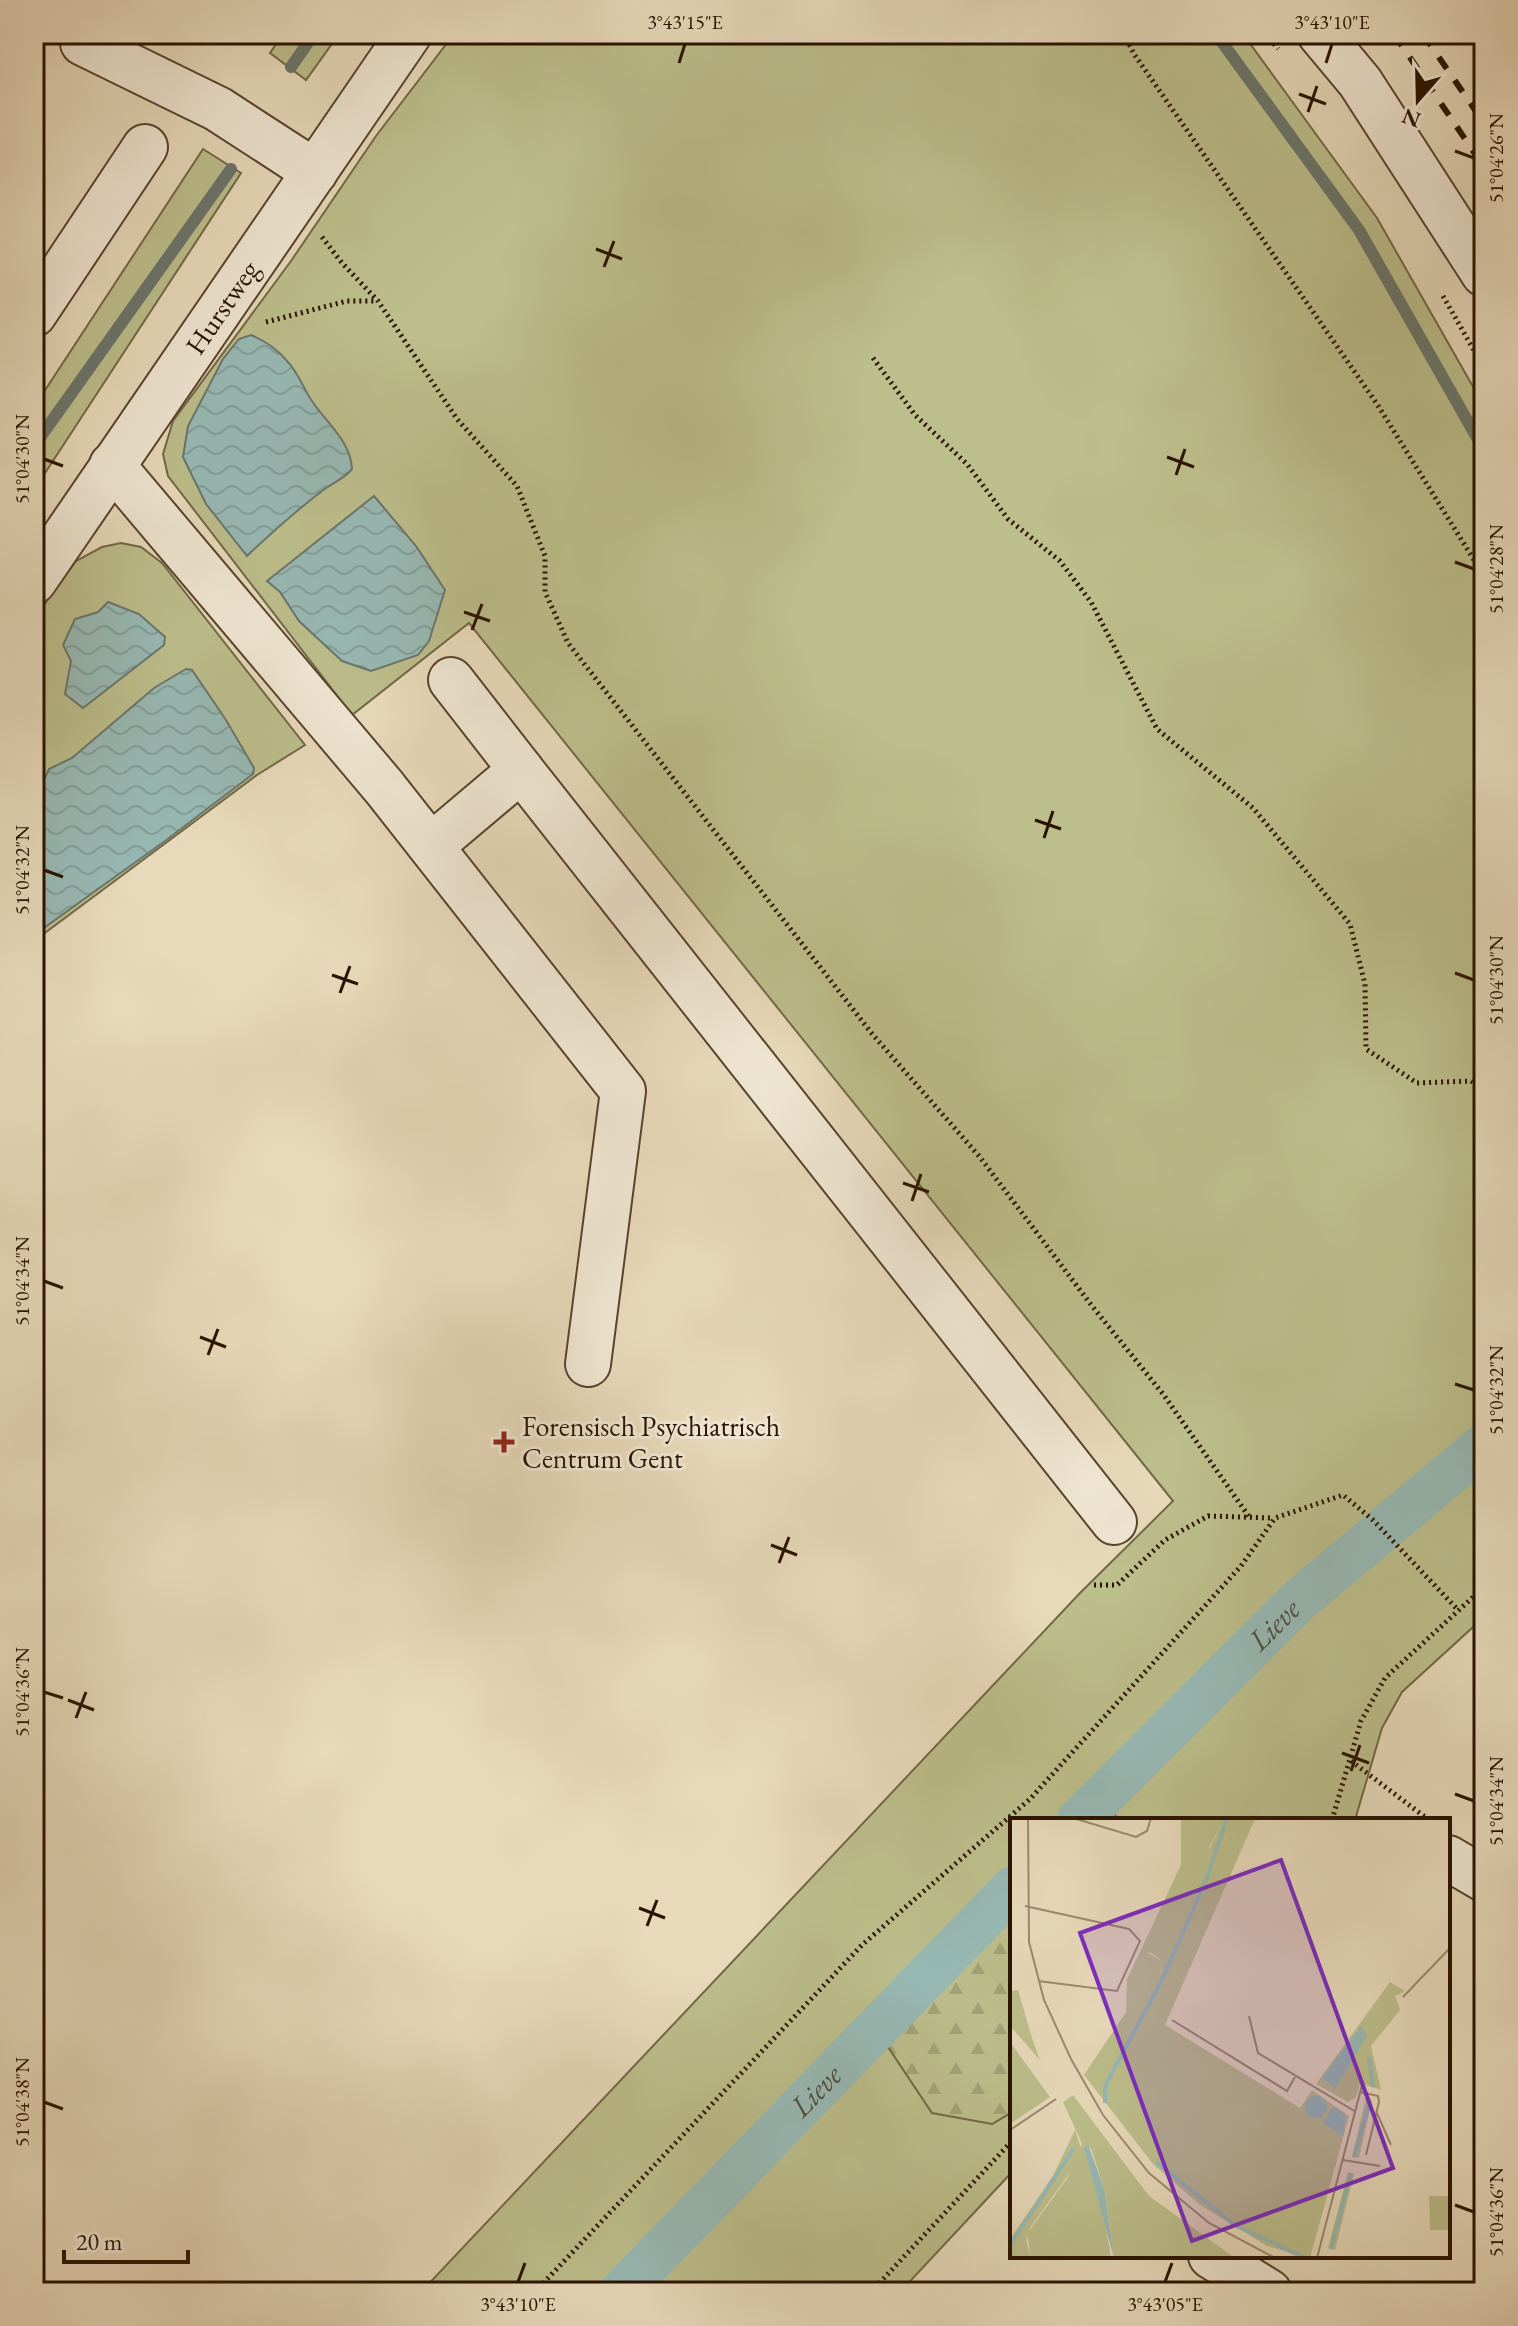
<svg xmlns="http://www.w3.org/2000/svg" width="1518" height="2326" font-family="'EB Garamond',serif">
<defs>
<pattern id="forest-firs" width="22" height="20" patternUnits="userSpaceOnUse" patternTransform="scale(2)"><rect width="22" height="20" fill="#bcbe8b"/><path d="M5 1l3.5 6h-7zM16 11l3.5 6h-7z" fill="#a2a276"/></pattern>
<pattern id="water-waves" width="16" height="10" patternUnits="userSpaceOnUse" patternTransform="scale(2)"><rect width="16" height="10" fill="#97b9b4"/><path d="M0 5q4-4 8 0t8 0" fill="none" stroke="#829e99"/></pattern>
</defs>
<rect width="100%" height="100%" fill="#e7d9ba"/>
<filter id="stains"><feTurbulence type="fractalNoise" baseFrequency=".0025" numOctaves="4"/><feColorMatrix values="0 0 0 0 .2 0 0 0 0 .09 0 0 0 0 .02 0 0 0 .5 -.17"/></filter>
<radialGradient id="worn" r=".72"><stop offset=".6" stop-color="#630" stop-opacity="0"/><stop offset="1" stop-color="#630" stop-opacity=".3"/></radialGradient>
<!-- green -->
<g fill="#bcbe8b" stroke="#726846" stroke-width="2">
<path d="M283 34H339L306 80 270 53Z"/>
<path d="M454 34H1243L1377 218 1484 406V1617L1402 1692 1382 1728 1355 1820H1118L1111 1809 1093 1805 1079 1820H1012V1889L876 2029 992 2124 1012 2112V2172L900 2292H421L1080 1593 1173 1501 469 623 352 715 168 476 163 454 173 421 291 261 376 136Z"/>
<path d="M203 149 241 173 34 490V407Z"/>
<path d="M121 543 141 547 162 563 305 745 257 775 34 941V619L76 561 102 547Z"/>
</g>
<!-- forest -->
<g fill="url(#forest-firs)" stroke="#726846" stroke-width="2">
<path d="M1093 1805 1111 1809 1118 1820H1079Z"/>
<path d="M1012 1889V2112L992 2124 932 2113 876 2029Z"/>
</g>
<!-- water -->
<g fill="url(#water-waves)" stroke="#6b766c" stroke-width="2">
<path d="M251 335C266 341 277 349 287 361 299 373 304 391 314 404 329 425 351 443 352 469 343 480 333 482 322 491 296 511 271 533 247 556L206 504 183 457 188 426 223 359 239 339Z"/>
<path d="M374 496 416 546 445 590 429 641 418 655 371 671 342 661 299 621 280 592 267 581Z"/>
<path d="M108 602 139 614 165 637 164 645 83 708 65 694 71 661 63 645 75 619 98 612Z"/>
<path d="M186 669 192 670 226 720 254 768 253 774 165 841 34 935V802L49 769 72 758 154 688Z"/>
</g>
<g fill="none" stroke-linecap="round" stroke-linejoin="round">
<!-- stream -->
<g stroke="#6b766c" stroke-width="12">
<path d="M1216 34 1359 230 1484 450"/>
<path d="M291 67 314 34"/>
<path d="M34 446 231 169"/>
</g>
<!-- canal -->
<g stroke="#97b9b4" stroke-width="44">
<path id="s1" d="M1079 1820 1298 1601 1484 1445"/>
<path id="s2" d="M621 2292 1012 1889"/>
</g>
<!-- minor casing -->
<g stroke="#58442e" stroke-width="48">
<g id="minor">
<path d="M1320 34 1360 82 1484 274"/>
<path d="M83 43 218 109 315 172"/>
<path d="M34 314 145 147"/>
<path d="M112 465 384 787 623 1091 588 1364"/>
<path id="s3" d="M34 581 409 34"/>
<path d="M451 680 521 770"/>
<path d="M431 846 521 770 1114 1522"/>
<path d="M1448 1858 1484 1879"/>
<path d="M1211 2256 1269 2292"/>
</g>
</g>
<!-- path -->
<g stroke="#291200" stroke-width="5" stroke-dasharray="2 4" stroke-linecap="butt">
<path d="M1124 34 1134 54 1377 404 1484 576"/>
<path d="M1267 34 1278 49"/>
<path d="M322 237 342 263 378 301 457 419 517 486 545 556V592L568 643 873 1035 979 1156 1092 1306 1163 1394 1250 1518"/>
<path d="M1443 296 1484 368"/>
<path d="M266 322 347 301H377"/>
<path d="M873 358 915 415 967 464 1008 519 1060 561 1091 602 1157 729 1253 808 1350 924 1365 984 1366 1049 1417 1083 1471 1081 1484 1090"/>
<path d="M1094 1585H1117L1165 1540 1208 1516 1274 1518"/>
<path d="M1351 1761 1425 1817V1820"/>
<path d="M1332 1820 1361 1721 1385 1678 1484 1587"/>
<path d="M535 2292 862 1945 1030 1799 1241 1566 1275 1518 1343 1495 1373 1520 1458 1610"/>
<path d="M871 2292 1012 2141"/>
</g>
<!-- minor -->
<use href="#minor" stroke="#efe6d2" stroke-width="44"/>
<!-- rail -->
<g stroke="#291200" stroke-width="6" stroke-dasharray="14 14" stroke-linecap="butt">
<path d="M1394 34 1484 167"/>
<path d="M1423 34 1484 123"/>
</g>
</g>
<!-- ticks -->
<path fill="none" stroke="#291200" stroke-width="3" d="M679 63 685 44M1326 63 1332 44M1299 94 1326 104M1308 112 1317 86M1455 151 1474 158M596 249 622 259M604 267 614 241M1167 457 1194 467M44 459 63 466M1176 475 1185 449M1455 562 1474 569M464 612 490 621M472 630 482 604M1035 820 1061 829M1044 838 1053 811M44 870 63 877M1455 973 1474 980M332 975 358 984M340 993 350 966M903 1183 929 1192M912 1201 921 1174M44 1281 63 1288M200 1337 226 1347M208 1355 218 1329M1455 1384 1474 1390M771 1545 797 1555M779 1563 789 1537M44 1692 63 1698M68 1700 94 1710M76 1718 86 1692M1342 1753 1369 1763M1351 1771 1360 1745M1455 1794 1474 1801M639 1908 665 1918M647 1926 657 1900M44 2102 63 2109M1455 2205 1474 2212M518 2282 525 2263M1165 2282 1172 2263"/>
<!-- markers -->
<path fill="#8f2418" stroke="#efe6d2" stroke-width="3" d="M500 1430h8v8h8v8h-8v8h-8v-8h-8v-8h8z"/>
<g text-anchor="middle" stroke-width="6" stroke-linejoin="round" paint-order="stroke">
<!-- street labels -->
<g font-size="28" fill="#291200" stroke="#efe6d2">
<text dy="10" stroke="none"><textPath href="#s3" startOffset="332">Hurstweg</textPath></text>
</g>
<!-- poi labels -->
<g font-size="28" fill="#291200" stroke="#efe6d2" text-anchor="start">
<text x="522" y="1436">Forensisch Psychiatrisch<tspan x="522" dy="32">Centrum Gent</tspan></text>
</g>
<!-- water labels -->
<g font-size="30" font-style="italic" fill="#504c3f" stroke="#efe6d2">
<text dy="10" stroke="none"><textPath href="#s1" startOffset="276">Lieve</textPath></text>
<text dy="10" stroke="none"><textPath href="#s2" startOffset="280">Lieve</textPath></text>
</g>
</g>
<!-- overview -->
<g transform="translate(1010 1818)">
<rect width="440" height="440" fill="#e7d9ba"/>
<path d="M171 0H206L211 7 193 41 215 22 222 0 249 3H244L155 207 290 290 302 272 339 298 300 440 257 428 190 387 143 346 74 257 116 194 117 161 171 47ZM169 124 151 163 149 164 152 143 138 135ZM380 164 395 173 385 178 390 192 361 228 371 272 350 265 346 279 338 284 306 266ZM8 172 23 223 30 242 0 208V173ZM356 280 362 282 349 340 342 339ZM338 354 344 356 325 432 318 430ZM419 378H440V412H420Z" fill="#bcbe8b" fill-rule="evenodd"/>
<path d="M206 0H222V4L207 41H192V34L200 30 211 7ZM158 115 169 123 149 164 152 143 137 132 149 116ZM63 277 139 378 225 440H104L94 370 81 330 75 331 90 373 101 440H21L17 416 58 359 72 326 53 284Z" fill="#bcbe8b"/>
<path d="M0 224 40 279 0 306ZM65 312 73 336 20 410 16 422 21 440H0V421L43 358Z" fill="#bcbe8b"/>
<path d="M351 208 357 218 325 270 312 260ZM295 289a11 11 0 1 1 22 0a11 11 0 1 1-22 0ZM323 288 336 298 333 318 313 305ZM78 327 94 370 104 440 74 330Z" fill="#97b9b4"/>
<path fill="none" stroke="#97b9b4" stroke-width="4" d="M359 239 363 269M95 285V268L151 164 197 60 217 0M344 339 360 282M146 344 225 407 295 440M0 427 64 330M321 431 341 355"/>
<path fill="none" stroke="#9b8970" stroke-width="2" d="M18 0 19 124 34 182 61 241 93 297 139 355 199 405 265 440M63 0 126 19 137 13 141 0M15 88 119 111 130 123 107 173 28 163M393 179 440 130M239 198 248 235 346 294M162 202 277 273 285 259M350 274 368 278 369 284 356 337M367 295 381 327M0 312 46 281M333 342 370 348M307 440 352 267"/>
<path fill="#7b2cbf" fill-opacity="0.15" stroke="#7b2cbf" stroke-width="4" d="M271 42 383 350 182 423 70 115Z"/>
<rect width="440" height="440" fill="none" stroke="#291200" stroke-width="4"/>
</g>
<!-- margin -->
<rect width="1518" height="2326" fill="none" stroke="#e7d9ba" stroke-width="88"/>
<!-- north arrow -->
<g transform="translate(1418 100) rotate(200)" stroke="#efe6d2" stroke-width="6" paint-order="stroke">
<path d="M0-6L14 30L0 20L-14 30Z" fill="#291200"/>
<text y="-12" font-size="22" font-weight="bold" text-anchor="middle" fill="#291200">N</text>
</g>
<!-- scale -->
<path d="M64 2250v12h124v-12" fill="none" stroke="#291200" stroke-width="4"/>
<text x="76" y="2250" font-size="24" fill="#291200" stroke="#efe6d2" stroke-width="6" paint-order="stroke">20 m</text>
<rect x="44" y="44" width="1430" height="2238" fill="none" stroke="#291200" stroke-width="3"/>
<g font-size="20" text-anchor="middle" fill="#291200">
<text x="685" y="29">3°43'15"E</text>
<text x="1332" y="29">3°43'10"E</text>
<text transform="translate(1496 158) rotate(-90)" y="7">51°04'26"N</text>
<text transform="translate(22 459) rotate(-90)" y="7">51°04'30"N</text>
<text transform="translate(1496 569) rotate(-90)" y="7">51°04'28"N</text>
<text transform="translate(22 870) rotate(-90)" y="7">51°04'32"N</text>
<text transform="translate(1496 980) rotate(-90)" y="7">51°04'30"N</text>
<text transform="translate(22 1281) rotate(-90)" y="7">51°04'34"N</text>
<text transform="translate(1496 1390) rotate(-90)" y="7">51°04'32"N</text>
<text transform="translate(22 1692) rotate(-90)" y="7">51°04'36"N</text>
<text transform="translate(1496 1801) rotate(-90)" y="7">51°04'34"N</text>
<text transform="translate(22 2102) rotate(-90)" y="7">51°04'38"N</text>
<text transform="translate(1496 2212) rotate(-90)" y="7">51°04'36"N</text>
<text x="518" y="2311">3°43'10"E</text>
<text x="1165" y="2311">3°43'05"E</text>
</g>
<rect width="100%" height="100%" filter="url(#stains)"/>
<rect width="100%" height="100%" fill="url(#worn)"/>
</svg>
